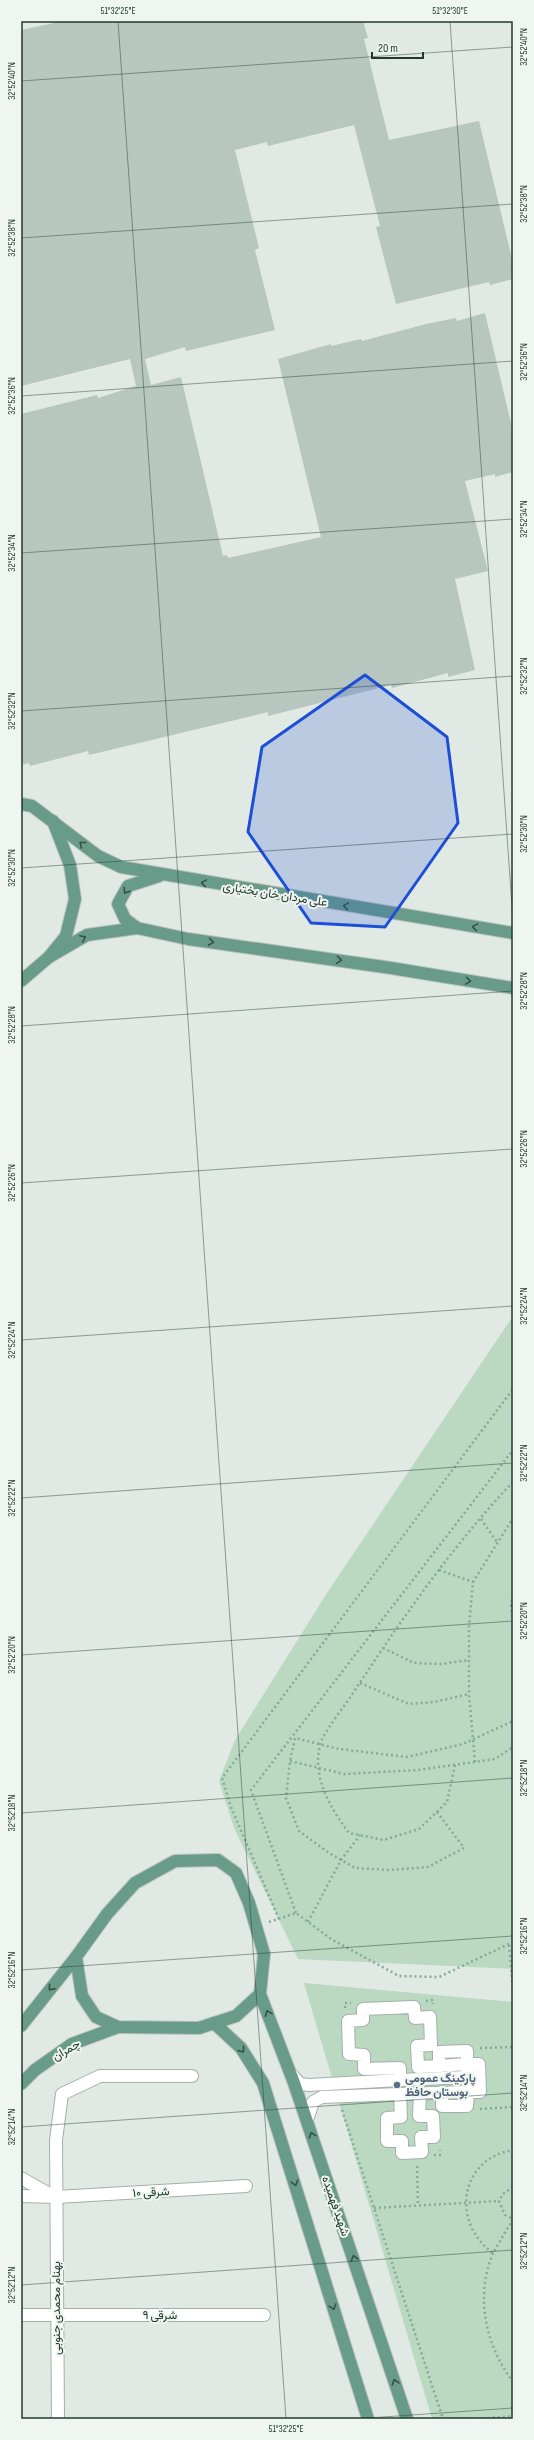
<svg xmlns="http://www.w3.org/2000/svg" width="534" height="2440" font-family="'Sofia Sans Condensed',Vazirmatn,sans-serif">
<rect width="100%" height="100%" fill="#e0e9e4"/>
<!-- green -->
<g fill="#bad9c0">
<path d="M513 1316V1969L298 1959 234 1828 219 1781 235 1740 327 1593Z"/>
<path d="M304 1983 513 2002V2419H432Z"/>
</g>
<!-- building -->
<path fill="#b8c6c0" d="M63 21H363L368 38 364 39 389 140 479 121 513 263V279L490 285 489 282 396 304 376 227 380 226 354 125 268 146 267 142 235 150 259 248 255 250 275 330 186 351 185 347 145 359 151 385 181 377 223 556 227 555 228 558 321 537 278 359 331 344V346L361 339 362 341 426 324 456 318 457 321 485 313 513 432V472L495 477V474L465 481 488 571 455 579 475 670 448 677V673L392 688 391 685 268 716V712L89 755 88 751 30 766 29 763 21 765V414L97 395 98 398 136 386 130 359 21 386V30Z"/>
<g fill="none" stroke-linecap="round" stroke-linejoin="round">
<!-- minor casing -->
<g stroke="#a3b0aa" stroke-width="14">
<g id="minor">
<path d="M292 2075 300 2084 309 2085 400 2080V2068L364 2069V2055L349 2054 348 2021 363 2020V2009L414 2007 415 2018 430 2017 431 2045 417 2046 418 2067 439 2066V2052L467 2051V2064H479L480 2092H468L467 2106H442V2092"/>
<path d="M400 2080 467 2077"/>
<path d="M400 2094 468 2092 467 2064 439 2066"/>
<path d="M307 2120 313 2102 322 2097 400 2094 401 2117 387 2118V2141H402V2153L422 2152 421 2137H434L433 2116H419L420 2093"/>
<path d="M21 2178 53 2196"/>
<path d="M21 2196 56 2197 246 2186"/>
<path d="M21 2315H264"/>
<path d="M58 2419 56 2140 62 2094 100 2076H192"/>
</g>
</g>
<!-- major casing -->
<g stroke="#bdc3c1" stroke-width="14">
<g id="major">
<path d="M21 804 32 806 98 856 121 867 513 933"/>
<path d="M137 928 125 919 118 904 128 886 159 876"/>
<path d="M49 957 87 935 137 928 188 939 391 968 513 988"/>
<path d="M21 981 49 957 66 936 75 899 70 865 53 821"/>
<path d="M218 1860 236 1873 249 1903 264 1954 260 1994 236 2016 199 2028 118 2027 96 2017 82 1996 76 1957 107 1914 135 1883 175 1861Z"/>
<path d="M260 1994 294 2083 407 2419"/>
<path d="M214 2023 241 2048 263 2083 368 2419"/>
<path d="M21 2026 76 1957"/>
<path d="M21 2084 35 2070 72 2044 118 2027"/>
</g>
</g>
<!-- path -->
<g stroke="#83aa9b" stroke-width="2.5" stroke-dasharray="2 3" stroke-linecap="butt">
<path d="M481 1519 497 1542"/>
<path d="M439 1570 473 1582"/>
<path d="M513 1595 511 1606 513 1623"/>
<path d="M383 1648 414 1663 441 1664 469 1660"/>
<path d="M360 1683 409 1704 434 1702 469 1694"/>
<path d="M290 1761 344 1774 418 1770 495 1759 513 1747"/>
<path d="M475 1762 469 1694V1626L473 1582 513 1518"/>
<path d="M455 1765 447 1802 419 1829 384 1840 349 1833C330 1807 312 1778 320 1745 322 1734 344 1707 351 1696 400 1622 451 1547 513 1482"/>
<path d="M437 1812 464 1848 428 1867 390 1870 355 1868 329 1853 299 1831 286 1798 290 1761 295 1738 339 1749 407 1757 463 1744 513 1721"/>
<path d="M296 1913 251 1790 513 1450"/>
<path d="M279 1919 231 1807 222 1778 513 1389"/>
<path d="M269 1922 296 1913 331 1939 399 1976 439 1977 513 1942"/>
<path d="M308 1922 341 1860 360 1835"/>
<path d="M509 1945 513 1989"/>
<path d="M426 2001 433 2000V2004"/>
<path d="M345 2008V2003H351"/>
<path d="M480 2048 513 2047"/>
<path d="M480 2109 513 2107"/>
<path d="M342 2110 443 2419"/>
<path d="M434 2155H440V2150"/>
<path d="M417 2166 418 2205"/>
<path d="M513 2187 503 2194 499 2201 505 2215 513 2219"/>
<path d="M374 2208 499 2201"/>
<path d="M513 2219 493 2253C451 2223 459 2159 513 2150"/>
<path d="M493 2253C475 2297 485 2344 513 2382"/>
<path d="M478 2419 513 2416"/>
</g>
<!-- minor -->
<use href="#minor" stroke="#fff" stroke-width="12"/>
<!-- major -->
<use href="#major" stroke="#689b8a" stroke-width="12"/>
</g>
<!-- one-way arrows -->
<defs><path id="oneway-chevron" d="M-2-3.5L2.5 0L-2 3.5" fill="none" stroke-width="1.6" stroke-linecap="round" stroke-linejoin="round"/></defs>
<g stroke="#345146">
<use href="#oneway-chevron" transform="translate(82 844) rotate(-141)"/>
<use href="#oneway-chevron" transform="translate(204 883) rotate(-171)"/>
<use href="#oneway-chevron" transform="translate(126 891) rotate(123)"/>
<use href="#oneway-chevron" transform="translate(346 906) rotate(-171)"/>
<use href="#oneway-chevron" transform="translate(475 927) rotate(-171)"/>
<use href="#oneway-chevron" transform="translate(83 938) rotate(-26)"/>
<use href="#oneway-chevron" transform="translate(211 942) rotate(8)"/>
<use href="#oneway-chevron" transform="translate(339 960) rotate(8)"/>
<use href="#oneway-chevron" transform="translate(468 981) rotate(9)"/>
<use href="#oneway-chevron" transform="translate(51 1988) rotate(129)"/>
<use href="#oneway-chevron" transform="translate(268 2013) rotate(-111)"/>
<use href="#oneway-chevron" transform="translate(242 2050) rotate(53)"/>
<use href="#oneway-chevron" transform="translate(312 2135) rotate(-109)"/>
<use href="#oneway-chevron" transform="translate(295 2183) rotate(73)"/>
<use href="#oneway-chevron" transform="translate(354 2258) rotate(-109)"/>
<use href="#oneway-chevron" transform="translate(333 2307) rotate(73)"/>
<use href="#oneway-chevron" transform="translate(395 2382) rotate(-108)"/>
</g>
<!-- marked area -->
<path fill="#1d4ed8" fill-opacity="0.2" stroke="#1d4ed8" stroke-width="3" stroke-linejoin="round" d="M365 675 447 737 458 823 385 927 311 923 248 832 262 747Z"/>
<!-- ticks -->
<path fill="none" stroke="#223830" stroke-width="1" stroke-opacity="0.45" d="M118 21 286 2419M450 21 513 921M21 81 513 47M21 238 513 204M21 396 513 361M21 553 513 519M21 711 513 676M21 868 513 834M21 1026 513 991M21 1183 513 1149M21 1340 513 1306M21 1498 513 1463M21 1655 513 1621M21 1813 513 1778M21 1970 513 1936M21 2127 513 2093M21 2285 513 2250M354 2419 513 2408"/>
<!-- markers -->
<circle fill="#5c6f8a" stroke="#eff6f2" stroke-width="1.5" cx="397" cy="2085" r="4"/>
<g text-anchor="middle" stroke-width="4" stroke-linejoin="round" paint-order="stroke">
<!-- street labels -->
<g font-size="12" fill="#223830" stroke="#eff6f2">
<text transform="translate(275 894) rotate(9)" y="4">علی مردان خان بختیاری</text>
<text transform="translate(66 2050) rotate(-31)" y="4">چمران</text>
<text transform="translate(151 2192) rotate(-3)" y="4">۱۰ شرقی</text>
<text transform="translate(336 2206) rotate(71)" y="4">شهید فهمیده</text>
<text transform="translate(56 2308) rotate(-90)" y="4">بهنام محمدی جنوبی</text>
<text x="160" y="2319">۹ شرقی</text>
</g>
<!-- service labels -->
<g font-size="12" font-weight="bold" fill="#4e5e75" stroke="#eff6f2" text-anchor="start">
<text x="405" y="2082">پارکینگ عمومی<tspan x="405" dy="14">بوستان حافظ</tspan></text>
</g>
</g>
<!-- border -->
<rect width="534" height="2440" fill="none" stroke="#eff6f2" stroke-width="44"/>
<!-- scale -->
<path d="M372 52v6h51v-6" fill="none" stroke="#223830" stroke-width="2"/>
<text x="378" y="52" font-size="12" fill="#223830" stroke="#eff6f2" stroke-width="3" paint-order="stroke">20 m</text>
<rect x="22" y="22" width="490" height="2396" fill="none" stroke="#223830" stroke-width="1.5"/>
<g font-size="10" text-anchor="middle" fill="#223830">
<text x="118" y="14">51°32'25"E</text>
<text x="450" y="14">51°32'30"E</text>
<text transform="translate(523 47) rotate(-90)" y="4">32°52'40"N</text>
<text transform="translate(11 81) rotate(-90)" y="4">32°52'40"N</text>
<text transform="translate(523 204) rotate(-90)" y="4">32°52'38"N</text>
<text transform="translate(11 238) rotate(-90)" y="4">32°52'38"N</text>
<text transform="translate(523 362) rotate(-90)" y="4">32°52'36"N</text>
<text transform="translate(11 396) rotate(-90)" y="4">32°52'36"N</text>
<text transform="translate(523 519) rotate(-90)" y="4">32°52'34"N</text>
<text transform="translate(11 553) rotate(-90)" y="4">32°52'34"N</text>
<text transform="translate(523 676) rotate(-90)" y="4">32°52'32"N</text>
<text transform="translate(11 711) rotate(-90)" y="4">32°52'32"N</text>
<text transform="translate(523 834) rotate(-90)" y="4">32°52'30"N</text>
<text transform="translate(11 868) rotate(-90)" y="4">32°52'30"N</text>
<text transform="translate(523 991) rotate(-90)" y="4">32°52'28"N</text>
<text transform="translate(11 1025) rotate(-90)" y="4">32°52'28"N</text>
<text transform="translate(523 1149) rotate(-90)" y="4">32°52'26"N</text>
<text transform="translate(11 1183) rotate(-90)" y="4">32°52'26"N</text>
<text transform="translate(523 1306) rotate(-90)" y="4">32°52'24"N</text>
<text transform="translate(11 1340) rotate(-90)" y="4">32°52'24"N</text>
<text transform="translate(523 1463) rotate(-90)" y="4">32°52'22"N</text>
<text transform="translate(11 1498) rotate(-90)" y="4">32°52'22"N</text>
<text transform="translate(523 1621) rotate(-90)" y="4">32°52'20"N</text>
<text transform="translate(11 1655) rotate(-90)" y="4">32°52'20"N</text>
<text transform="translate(523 1778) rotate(-90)" y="4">32°52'18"N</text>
<text transform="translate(11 1813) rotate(-90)" y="4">32°52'18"N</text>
<text transform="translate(523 1936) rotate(-90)" y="4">32°52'16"N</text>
<text transform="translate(11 1970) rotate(-90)" y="4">32°52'16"N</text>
<text transform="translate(523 2093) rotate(-90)" y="4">32°52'14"N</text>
<text transform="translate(11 2127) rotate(-90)" y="4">32°52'14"N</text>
<text transform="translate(523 2251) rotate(-90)" y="4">32°52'12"N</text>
<text transform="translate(11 2285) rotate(-90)" y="4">32°52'12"N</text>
<text x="286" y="2432">51°32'25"E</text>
</g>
</svg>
